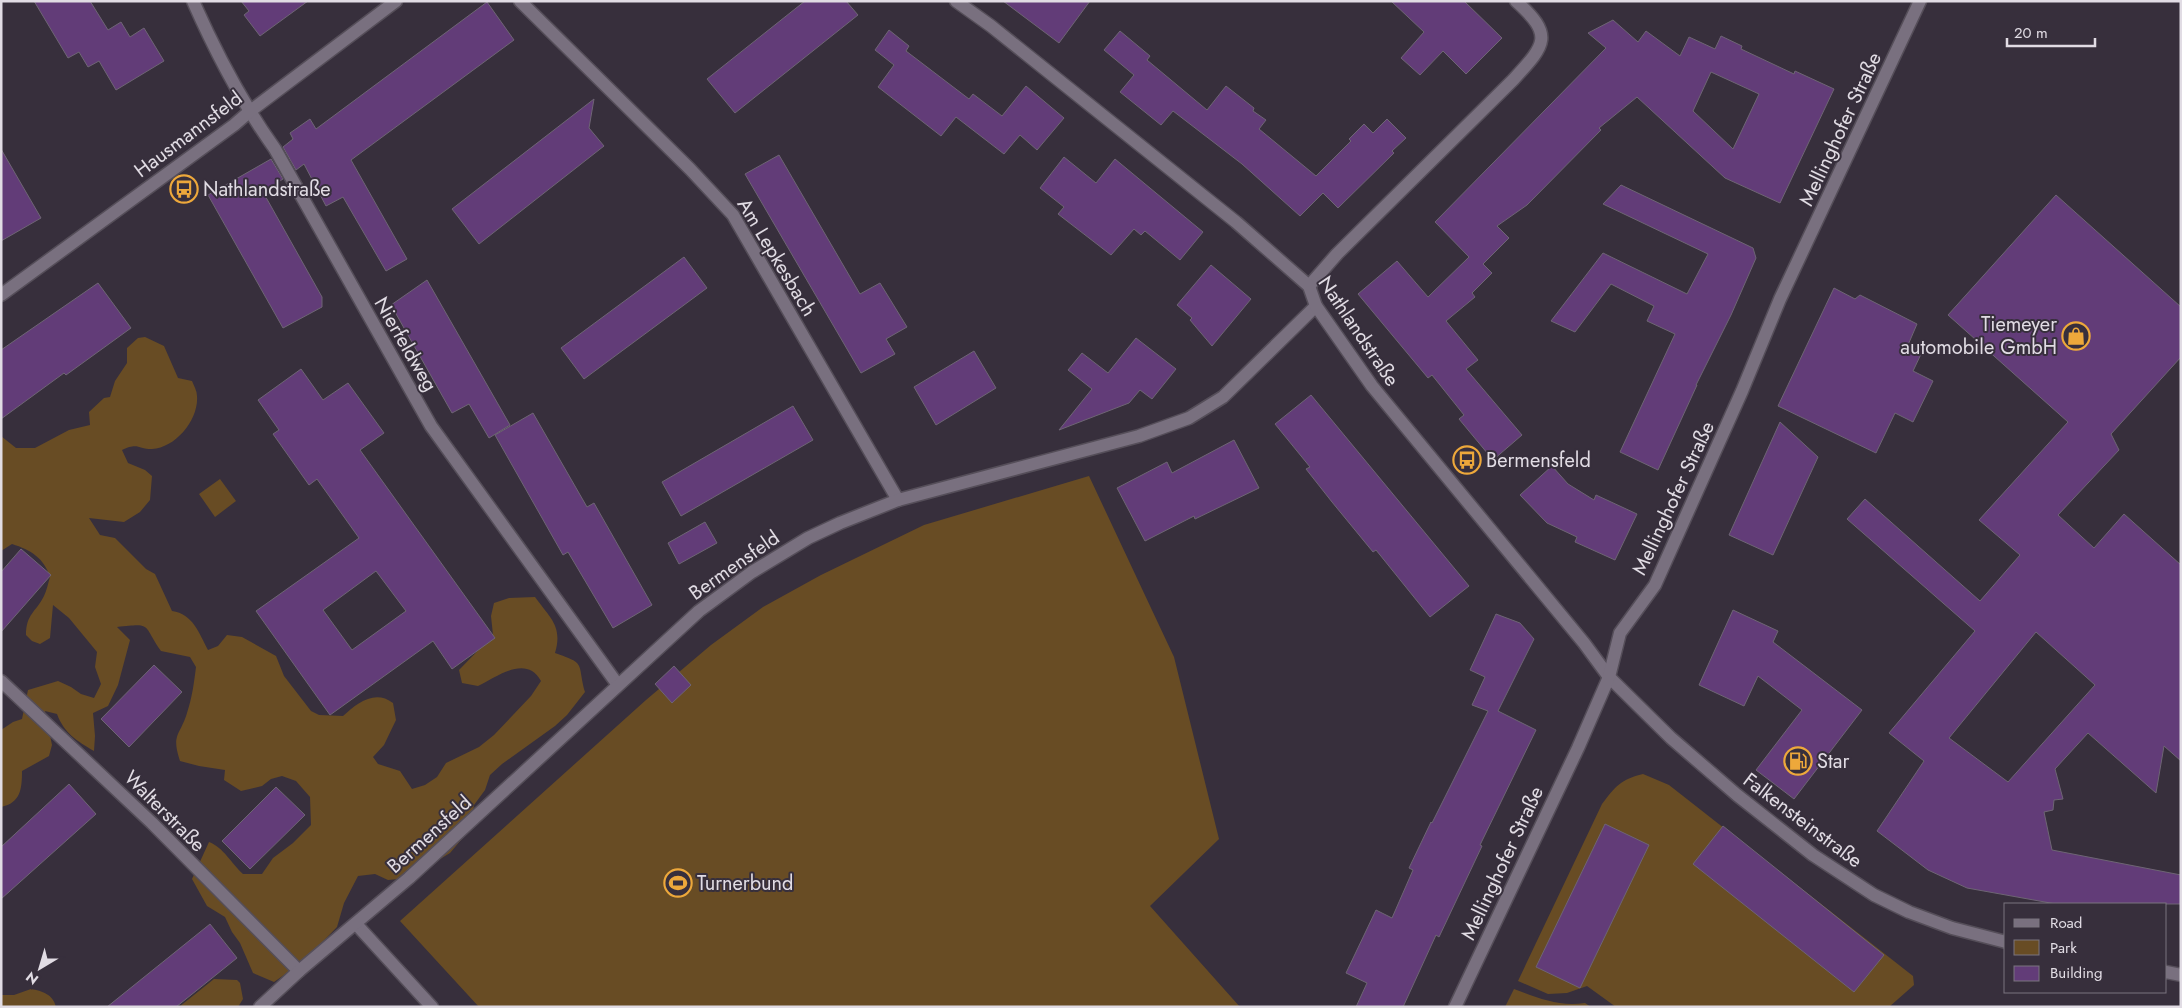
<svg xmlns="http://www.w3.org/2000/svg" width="2182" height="1008" font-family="Jost,sans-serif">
<rect width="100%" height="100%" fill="#372f3c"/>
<!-- green -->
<g fill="#684c24">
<path d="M145 337 164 346 178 378 192 381C194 386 197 391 197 396 199 419 176 448 152 449 138 449 138 442 122 450L128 463 145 470 152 476 150 500 140 512 124 522 89 518 100 535 115 538 146 569 155 574 172 611C193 614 199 633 208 650L218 646 227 635 242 637 276 656 284 676 311 711 319 715 343 716C357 703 375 689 393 703L396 720 384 745 373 757 378 764 400 771 412 789 425 785 437 777 446 763 479 747 494 735 531 696 541 681C526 654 497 677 478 686L462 683 459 670 493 635 491 616 494 603 509 598 535 597C550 618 563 626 555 653 587 664 577 663 585 692L567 715 555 726 502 764 490 775 485 790 474 805 472 819 461 840 450 853 409 878 388 880 375 874 358 876 344 903 337 927 304 961 274 982 253 973 240 943 232 932 225 917 207 906 192 879 209 842C223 847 232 864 243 874H262L273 858 293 843 311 825 310 797 296 781 282 776 271 779 262 786 241 791 224 780 225 770 199 766 180 761C171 734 180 736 187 713 192 698 194 683 196 667L190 657 161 651C142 624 153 623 117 627L130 640 118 685 108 706 93 713 95 736 94 751C77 741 64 733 57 714L45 711 52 745 49 756 22 771C22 788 21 803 1 807V730L13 722 22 719 28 690 58 681 71 687 81 694 94 698 101 684 95 667 97 652 69 618 53 605 50 638 40 644 32 641 26 635C26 614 36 612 44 596 47 590 48 583 50 577 44 558 31 550 12 544L1 551V436L16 448H35L69 430 90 425 89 412 104 398 110 397 115 381 127 363V348L138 338Z"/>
<path d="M1089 476 1174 657 1219 839 1150 906 1240 1007H479L400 921 646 700 711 645 763 607 821 575 924 525Z"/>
<path d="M220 479 236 501 215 517 199 494Z"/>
<path d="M1643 774 1669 785 1913 976 1914 985 1889 1007H1616L1587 986 1567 993 1548 994 1518 981 1602 804C1615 787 1621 779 1643 774Z"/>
<path d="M214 979 237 980 240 983 243 999 238 1007H179Z"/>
<path d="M31 989C42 991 53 994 56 1007H1V995H14Z"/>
<path d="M1514 989C1538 998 1559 1007 1585 1003L1591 1007H1505Z"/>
</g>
<!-- building -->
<g fill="#623c78" stroke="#6e6574" fill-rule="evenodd">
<path d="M34 1H90L108 30 121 22 130 37 144 28 164 61 116 90 99 61 88 67 79 52 68 58Z"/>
<path d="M241 1H308L260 36 244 15 249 11Z"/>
<path d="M805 1H846L858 15 735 113 707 79Z"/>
<path d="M1003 1H1090L1059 43Z"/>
<path d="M1391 1H1464L1502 38 1466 74 1443 51 1420 75 1401 58 1424 32Z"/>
<path d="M487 2 514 40 351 160 407 259 386 271 343 197 326 206 304 164 296 170 283 147 293 139 290 133 310 119 316 129Z"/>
<path d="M1613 20 1638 42 1646 31 1680 56 1689 37 1715 49 1721 36 1742 46 1741 49 1794 74 1795 71 1834 89 1780 203 1725 178 1637 97 1599 128 1601 130 1527 205 1497 226 1509 238 1483 264 1492 273 1472 293 1475 297 1446 321 1478 360 1466 369 1522 435 1493 460 1459 419 1464 415 1432 375 1428 378 1358 294 1397 261 1428 297 1469 257 1435 222 1606 48 1588 33ZM1711 72 1759 94 1733 149 1693 111Z"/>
<path d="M889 30 909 46 906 51 969 99 973 94 1002 116 1026 86 1064 118 1037 150 1020 135 1004 154 956 117 941 136 878 87 894 65 875 50Z"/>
<path d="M1120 31 1150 56 1147 60 1207 110 1226 86 1254 108 1253 111 1266 120 1259 129 1316 176 1351 141 1349 139 1364 124 1373 133 1387 119 1406 138 1392 151 1394 153 1338 208 1323 193 1300 216 1242 164 1173 111 1161 125 1120 92 1134 75 1104 50Z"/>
<path d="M594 99 589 128 604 146 479 244 452 209Z"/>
<path d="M1 149 41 218 1 241Z"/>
<path d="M779 155 860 294 880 283 907 327 886 339 895 354 861 373 745 174Z"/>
<path d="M1064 157 1096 183 1115 159 1203 232 1180 260 1145 231 1141 235 1134 229 1111 255 1058 214 1064 207 1040 188Z"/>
<path d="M271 159 283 179 263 192 322 297V307L283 328 208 195Z"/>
<path d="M1621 185 1753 248 1756 258 1731 315 1696 385H1697L1658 470 1620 452 1675 334 1647 321 1654 306 1611 284 1575 332 1551 321 1603 253 1687 294 1708 254 1603 204Z"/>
<path d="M2056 195 2181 307V357L2111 434 2119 450 2058 515 2094 548 2124 514 2181 565V761L2164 746 2156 793 2088 733 2055 769 2063 799 2054 800 2053 810 2044 812 2052 850 2181 875V904H2056L1967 888 1928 870 1877 831 1924 761 1889 733 1975 631 1847 519 1865 499 1980 601 2020 555 1979 520 2068 422 1948 315ZM2036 632 2095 685 2008 782 1949 738Z"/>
<path d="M684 257 707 288 584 379 561 348Z"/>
<path d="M1211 265 1251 299 1212 346 1190 320 1192 318 1177 305Z"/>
<path d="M427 280 510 425 489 438 469 404 452 413 391 305Z"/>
<path d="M98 283 131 328 66 375 64 373 1 419V350Z"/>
<path d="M1834 288 1855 299 1860 295 1917 324 1908 345 1922 352 1913 371 1933 381 1913 422 1895 413 1876 453 1778 406Z"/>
<path d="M1136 338 1176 369 1152 399 1140 390 1129 403 1059 430 1092 389 1068 370 1082 353 1108 373Z"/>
<path d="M974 351 996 388 936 425 914 387Z"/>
<path d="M301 369 323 400 348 383 384 433 360 450 495 638 452 669 433 641 330 715 256 611 359 538 317 479 309 485 273 434 279 430 258 400ZM376 571 406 611 352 650 323 610Z"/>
<path d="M1311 395 1469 586 1430 617 1376 550 1373 552 1332 502 1306 469 1310 467 1275 424Z"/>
<path d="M793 406 813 440 681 516 662 482Z"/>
<path d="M533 413 587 507 594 503 652 605 613 628 568 552 563 555 495 435Z"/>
<path d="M1780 422 1818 457 1773 555 1729 535Z"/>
<path d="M1234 440 1259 488 1195 519 1194 516 1145 541 1117 488 1167 462 1172 473Z"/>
<path d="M1552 466 1568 484 1594 500 1596 495 1637 514 1615 560 1575 542 1577 537 1547 523 1520 495Z"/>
<path d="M705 522 717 543 679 564 668 543Z"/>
<path d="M21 549 51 575 1 632V572Z"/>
<path d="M1733 610 1778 631 1773 642 1862 710 1794 799 1756 770 1802 710 1758 676 1744 706 1699 685Z"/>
<path d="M1496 614 1520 623 1534 639 1498 711 1536 730 1480 845 1482 846 1439 937 1436 935 1403 1007H1356L1367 983 1346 973 1376 910 1392 918 1413 870 1409 868 1431 822 1432 823 1488 711 1472 705 1485 677 1470 670Z"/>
<path d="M154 665 182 692 129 747 101 719Z"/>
<path d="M674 666 691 685 672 703 655 684Z"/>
<path d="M69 784 96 814 1 899V847Z"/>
<path d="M276 787 305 815 250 869 222 841Z"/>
<path d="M1605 824 1649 845 1580 988 1536 967Z"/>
<path d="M1723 826 1884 955 1854 992 1693 864Z"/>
<path d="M210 924 237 958 176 1007H107Z"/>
</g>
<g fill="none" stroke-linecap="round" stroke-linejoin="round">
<!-- street casing -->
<g stroke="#554e59" stroke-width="15">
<g id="street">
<path d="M193 1C216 53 242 103 275 149L431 426 618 685"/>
<path d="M520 1 690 169 733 215 898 500"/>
<path d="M1309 286 1337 254 1513 80C1545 45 1555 36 1516 1"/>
<path d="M1 295 234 125 249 112 396 1"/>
<path d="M1 681 152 823 299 971"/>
<path d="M356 924 432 1007"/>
<path d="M260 1007 299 971 409 878 699 611 752 572 808 538 840 523 898 500 1139 436 1189 418 1223 397 1316 306"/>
</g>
</g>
<!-- secondary casing -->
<g stroke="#554e59" stroke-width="15">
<g id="secondary">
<path d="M956 1 991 26 1236 222 1309 286 1316 306 1372 386 1584 643 1609 677 1671 738 1737 795 1813 855 1874 895 1909 912 1952 928 2006 942"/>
<path d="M2166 972 2181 975"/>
<path d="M1455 1007 1578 748 1609 677 1620 633 1655 585 1742 391 1780 299 1920 1"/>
</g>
</g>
<!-- street -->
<use href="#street" stroke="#79707f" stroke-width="12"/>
<!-- secondary -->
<use href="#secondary" stroke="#79707f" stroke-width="12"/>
</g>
<!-- icons -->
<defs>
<g id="bus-ring" transform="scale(1.4375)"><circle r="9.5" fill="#372f3c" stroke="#eda83b" stroke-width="1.5"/><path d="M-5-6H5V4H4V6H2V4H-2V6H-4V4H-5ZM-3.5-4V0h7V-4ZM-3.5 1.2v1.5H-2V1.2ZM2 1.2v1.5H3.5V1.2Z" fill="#eda83b"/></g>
<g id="shop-ring" transform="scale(1.4375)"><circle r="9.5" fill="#372f3c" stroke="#eda83b" stroke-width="1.5"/><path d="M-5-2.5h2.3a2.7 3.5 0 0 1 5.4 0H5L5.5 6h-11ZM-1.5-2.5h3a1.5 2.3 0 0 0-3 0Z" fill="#eda83b"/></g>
<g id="fuel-ring" transform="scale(1.4375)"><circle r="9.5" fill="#372f3c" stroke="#eda83b" stroke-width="1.5"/><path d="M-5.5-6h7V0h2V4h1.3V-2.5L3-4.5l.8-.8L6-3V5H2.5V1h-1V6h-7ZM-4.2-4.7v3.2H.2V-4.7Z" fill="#eda83b"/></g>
<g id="stadium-ring" transform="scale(1.4375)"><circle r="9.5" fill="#372f3c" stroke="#eda83b" stroke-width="1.5"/><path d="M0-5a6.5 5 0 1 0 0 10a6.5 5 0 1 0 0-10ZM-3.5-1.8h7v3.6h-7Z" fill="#eda83b"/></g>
</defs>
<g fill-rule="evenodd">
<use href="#bus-ring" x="184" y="189"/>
<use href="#shop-ring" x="2076" y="336"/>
<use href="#bus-ring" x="1467" y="460"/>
<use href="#fuel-ring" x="1798" y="761"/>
<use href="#stadium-ring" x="678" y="883"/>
</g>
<g text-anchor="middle" stroke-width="4" stroke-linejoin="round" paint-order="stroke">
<!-- street labels -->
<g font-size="20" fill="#e1dce4" stroke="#372f3c">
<text transform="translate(1840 129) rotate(-65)" y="7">Mellinghofer Straße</text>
<text transform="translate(188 134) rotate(-37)" y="7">Hausmannsfeld</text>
<text transform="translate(777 257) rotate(59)" y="7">Am Lepkesbach</text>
<text transform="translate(1359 331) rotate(56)" y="7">Nathlandstraße</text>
<text transform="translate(406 344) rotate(60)" y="7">Nierfeldweg</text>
<text transform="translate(1673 498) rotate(-65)" y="7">Mellinghofer Straße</text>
<text transform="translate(734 565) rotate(-35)" y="7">Bermensfeld</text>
<text transform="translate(165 811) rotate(45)" y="7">Walterstraße</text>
<text transform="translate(1803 820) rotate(37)" y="7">Falkensteinstraße</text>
<text transform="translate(429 834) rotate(-42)" y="7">Bermensfeld</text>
<text transform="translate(1502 863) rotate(-65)" y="7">Mellinghofer Straße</text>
</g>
<!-- poi labels -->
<g font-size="20" fill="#e1dce4" stroke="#372f3c" text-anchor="start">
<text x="203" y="196">Nathlandstraße</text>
<text x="2057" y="331" text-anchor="end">Tiemeyer<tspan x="2057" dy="23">automobile GmbH</tspan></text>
<text x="1486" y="467">Bermensfeld</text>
<text x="1817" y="768">Star</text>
<text x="697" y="890">Turnerbund</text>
</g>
</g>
<!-- border -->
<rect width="2182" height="1008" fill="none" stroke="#e1dce4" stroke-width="5"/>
<!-- legend -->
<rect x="2004" y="903" width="162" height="90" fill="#372f3c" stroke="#7b747f"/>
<rect x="2014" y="919" width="25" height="8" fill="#79707f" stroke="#7b747f"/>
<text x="2050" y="928" font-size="15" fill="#e1dce4">Road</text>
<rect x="2014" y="940" width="25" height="15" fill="#684c24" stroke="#7b747f"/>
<text x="2050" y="953" font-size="15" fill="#e1dce4">Park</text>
<rect x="2014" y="966" width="25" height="15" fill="#623c78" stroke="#7b747f"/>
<text x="2050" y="978" font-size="15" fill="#e1dce4">Building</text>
<!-- north arrow -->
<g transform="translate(40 968) rotate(218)" stroke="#372f3c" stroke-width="4" paint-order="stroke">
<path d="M0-4L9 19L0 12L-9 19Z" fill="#e1dce4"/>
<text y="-8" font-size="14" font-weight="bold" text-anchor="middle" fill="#e1dce4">N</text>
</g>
<!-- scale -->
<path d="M2007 38v8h88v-8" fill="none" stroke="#e1dce4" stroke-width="2.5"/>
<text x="2014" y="38" font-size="15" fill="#e1dce4" stroke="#372f3c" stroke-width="4" paint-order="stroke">20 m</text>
</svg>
